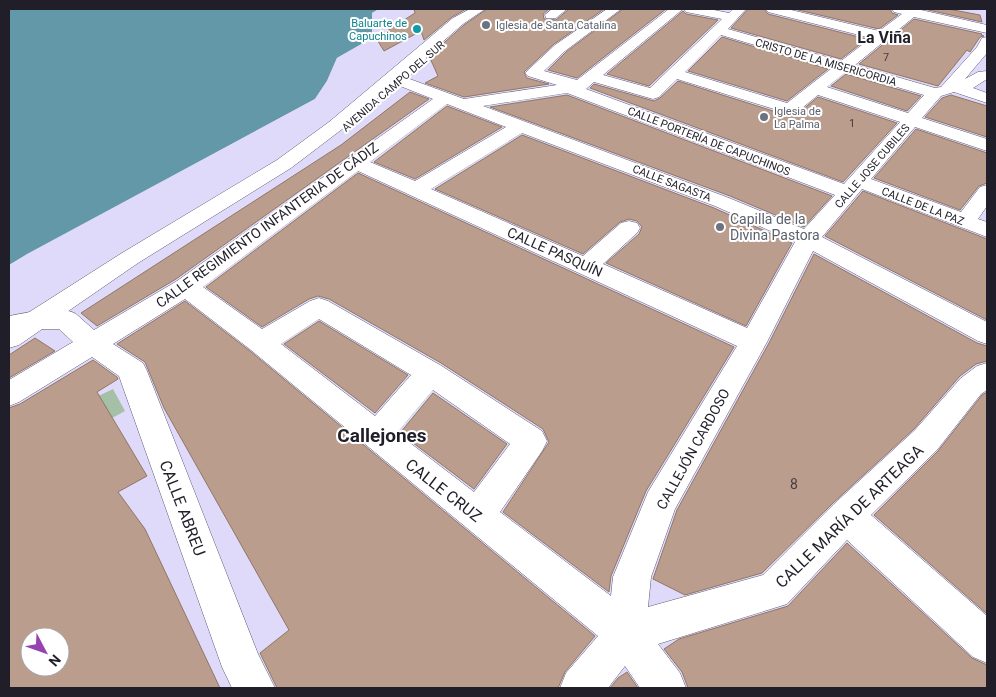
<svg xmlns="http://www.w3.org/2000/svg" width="996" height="697" font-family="Roboto,sans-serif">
<rect width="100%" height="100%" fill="#dfdaf9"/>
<!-- green -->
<path fill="#a6c0a7" d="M113 389 125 411 103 423 90 400Z"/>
<!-- water -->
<path fill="#6298a8" d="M9 9H379L372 13V38L337 58 327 81 315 99 9 265Z"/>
<!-- pier -->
<path fill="#dfdaf9" d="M379 9H382L375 15 374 40 339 60 329 82 316 101 9 267V265L27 254 315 99 327 81 337 58 372 38V13Z"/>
<!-- building -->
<g fill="#ba9d8c" stroke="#917666" fill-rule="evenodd">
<path d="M414 9H466L452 17 424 40 421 31 384 51 376 38 415 13Z"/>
<path d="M487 9H549L543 14 544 19 556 20 569 9H604L554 44 524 72 527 78 549 84 464 97 425 83 438 76 429 56 464 25Z"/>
<path d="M623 9H666L577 78 548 70 566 52Z"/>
<path d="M748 9H764L768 14 867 39 841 59 731 28Z"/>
<path d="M794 9H890L892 13 898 15 879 29Z"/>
<path d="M924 9H948L980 15 982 22Z"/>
<path d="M683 11 686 14 718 20 649 86 607 74Z"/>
<path d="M914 19 982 34 981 35 984 36 980 37 970 52 967 50 938 86 859 64Z"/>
<path d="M722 37 828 69 787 101 688 71Z"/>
<path d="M846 74 921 96 907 111 831 86Z"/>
<path d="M678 81 789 116 797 114 818 97 897 123 843 182 590 88 594 84 654 101 660 98Z"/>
<path d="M410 92 429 99 176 279 97 326 81 313 341 145Z"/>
<path d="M567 95 832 196 804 227 730 196 490 107Z"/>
<path d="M951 95 987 106V137L925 117 942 98Z"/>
<path d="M447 106 502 127 415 179 374 162Z"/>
<path d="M916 129 987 153V183L979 186 960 210 874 178Z"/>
<path d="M522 135 714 208 792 243 746 326 606 263 639 234 642 227 637 221 629 219 620 222 583 254 435 189Z"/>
<path d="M358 173 734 347 646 491 611 576 609 592 503 512 549 442 543 429 441 363 329 299 318 296 309 299 262 327 206 287Z"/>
<path d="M863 191 987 239V320L825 236Z"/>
<path d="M814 254 977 343 987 346V361L976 364 960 376 914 429 833 503 762 573 685 595 653 579 677 510 769 343Z"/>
<path d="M185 301 250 351 595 636 565 672 558 688H277L260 653 289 630 164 408 145 362 117 344Z"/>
<path d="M319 321 408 375 375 413 284 344Z"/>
<path d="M35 338 55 351 9 378V355Z"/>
<path d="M93 360 117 377 118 379 97 392 147 476 118 492 145 529 220 688H9V408L20 404ZM30 637H60V667H30Z"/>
<path d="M987 392V614L874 515 938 451 982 395Z"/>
<path d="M433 393 507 444 474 489 400 433Z"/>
<path d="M847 543 972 658 987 665V688H688L682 672 664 649 679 639 788 606Z"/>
<path d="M627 672 638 688H610L618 678Z"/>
</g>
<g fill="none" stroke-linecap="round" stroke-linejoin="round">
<!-- street casing -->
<g stroke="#5f5a75" stroke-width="1">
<g id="street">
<path d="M552 9H567L556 18H546L545 15Z"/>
<path d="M607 9H621L565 51 544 71 577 80 669 9H683L603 75 650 88 722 19 686 12 684 9H709L729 13 733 9H746L728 29 841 61 871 38 768 12 766 9H787L879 31 902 14 894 12 892 9H922L921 10 987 25V33L914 17 855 65 935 88 941 87 977 47 982 38 987 37V53L965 79 978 72 987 71V79L973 88 987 93V103L954 92 941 96 922 118 987 139V151L915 127 871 179 961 212 980 187 987 185V206L978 219 987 222V237L862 189 822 237 987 322V344L978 341 813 251 767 342 675 509 651 577 648 607 763 575 834 504 915 430 961 378 977 366 987 363V390L981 394 937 450 871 515 987 616V663L973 657 847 540 787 604 658 644 680 673 686 688H640L625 666 608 688H560L566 673 598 636 251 350 185 299 113 344 143 363 147 371 258 654 275 688H232L222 667 119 376 92 357 19 402 9 406V380L73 342 59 329H37L9 336V316C26 313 60 304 76 314 82 319 88 325 94 330L177 281 433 99 395 84 390 77 413 56 416 50H426L428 53 425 61 407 78 464 99 557 85 528 76 525 73 555 45ZM721 35 832 68 787 103 685 72ZM846 72 924 95 908 113 827 87ZM677 79 790 114 796 113 818 95 900 122 844 184 586 89 594 82 653 99 659 97ZM567 93 835 195 804 229 729 198 483 106ZM447 104 506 127 415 181 370 162ZM522 133 715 206 795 242 747 328 603 264 637 233 640 228 637 223 629 221 621 223 583 256 431 189ZM358 171 737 346 648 492 613 577 611 596 500 512 542 451 547 441 542 431 440 365 328 301 319 298 310 301 262 329 203 287ZM319 319 411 375 375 416 281 344ZM433 390 510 444 474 492 397 433Z"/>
</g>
</g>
<!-- secondary casing -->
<g stroke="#5f5a75" stroke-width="1">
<path id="secondary" d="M470 9H485L463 24 341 130 291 168 138 263 19 345 9 348V325L122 253 277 160 329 122 453 18Z"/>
</g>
<!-- street -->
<use href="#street" fill="#fff" fill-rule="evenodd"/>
<!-- secondary -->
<use href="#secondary" fill="#fff" fill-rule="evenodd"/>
</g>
<!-- markers -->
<g fill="#6b7280" stroke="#fff" stroke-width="2">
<circle cx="486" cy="25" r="5"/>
<circle cx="764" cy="117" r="5"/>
<circle cx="720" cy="227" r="5"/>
</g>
<circle fill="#0f9aa8" stroke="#fff" stroke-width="2" cx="417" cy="29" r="5"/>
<g text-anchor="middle" stroke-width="4" stroke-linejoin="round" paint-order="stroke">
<!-- far-culture labels -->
<g font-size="11" fill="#0d838f" stroke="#fff" text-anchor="end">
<text x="407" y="27">Baluarte de<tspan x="407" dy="13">Capuchinos</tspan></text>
</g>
<!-- far-worship labels -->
<g font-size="11" fill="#5b616d" stroke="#fff" text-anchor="start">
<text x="496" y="29">Iglesia de Santa Catalina</text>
<text x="774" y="115">Iglesia de<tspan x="774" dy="13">La Palma</tspan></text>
</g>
<!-- number labels -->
<g font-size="11" fill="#463e42">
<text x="886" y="61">7</text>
<text x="852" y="127">1</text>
</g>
<!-- far-street labels -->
<g font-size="11" fill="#201e29" stroke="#fff">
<text transform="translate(826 62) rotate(16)" y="4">CRISTO DE LA MISERICORDIA</text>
<text transform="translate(393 86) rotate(-41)" y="4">AVENIDA CAMPO DEL SUR</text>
<text transform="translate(709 141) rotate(21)" y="4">CALLE PORTERÍA DE CAPUCHINOS</text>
<text transform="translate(872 166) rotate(-49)" y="4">CALLE JOSE CUBILES</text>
<text transform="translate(672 183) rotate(21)" y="4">CALLE SAGASTA</text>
<text transform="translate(923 206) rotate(21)" y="4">CALLE DE LA PAZ</text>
</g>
<!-- worship labels -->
<g font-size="14" fill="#5b616d" stroke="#fff" text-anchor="start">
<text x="730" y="224">Capilla de la<tspan x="730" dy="16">Divina Pastora</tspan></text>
</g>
<!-- street labels -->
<g font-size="14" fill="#201e29" stroke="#fff">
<text transform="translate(267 225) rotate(-36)" y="5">CALLE REGIMIENTO INFANTERIA DE CÁDIZ</text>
<text transform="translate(555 252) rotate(24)" y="5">CALLE PASQUÍN</text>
<text transform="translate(693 449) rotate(-61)" y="5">CALLEJÓN CARDOSO</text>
</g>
<!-- near-number labels -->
<g font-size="14" fill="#463e42">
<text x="794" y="489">8</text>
</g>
<!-- far-district labels -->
<g font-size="16" font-weight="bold" fill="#201e29" stroke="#fff">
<text x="884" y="43">La Viña</text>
</g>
<!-- near-street labels -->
<g font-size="16" fill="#201e29" stroke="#fff">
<text transform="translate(444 490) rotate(38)" y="6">CALLE CRUZ</text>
<text transform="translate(183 508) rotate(69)" y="6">CALLE ABREU</text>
<text transform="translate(849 516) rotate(-44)" y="6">CALLE MARÍA DE ARTEAGA</text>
</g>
<!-- district labels -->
<g font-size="19" font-weight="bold" fill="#201e29" stroke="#fff">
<text x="382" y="442">Callejones</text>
</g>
</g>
<!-- border -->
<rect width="996" height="697" fill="none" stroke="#201e29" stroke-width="20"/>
<!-- north arrow -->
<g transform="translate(45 652) rotate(131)"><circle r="24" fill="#ffffff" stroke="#a6a5a9"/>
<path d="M0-4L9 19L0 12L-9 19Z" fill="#9543b1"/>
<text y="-8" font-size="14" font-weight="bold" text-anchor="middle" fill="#201e29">N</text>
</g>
</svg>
